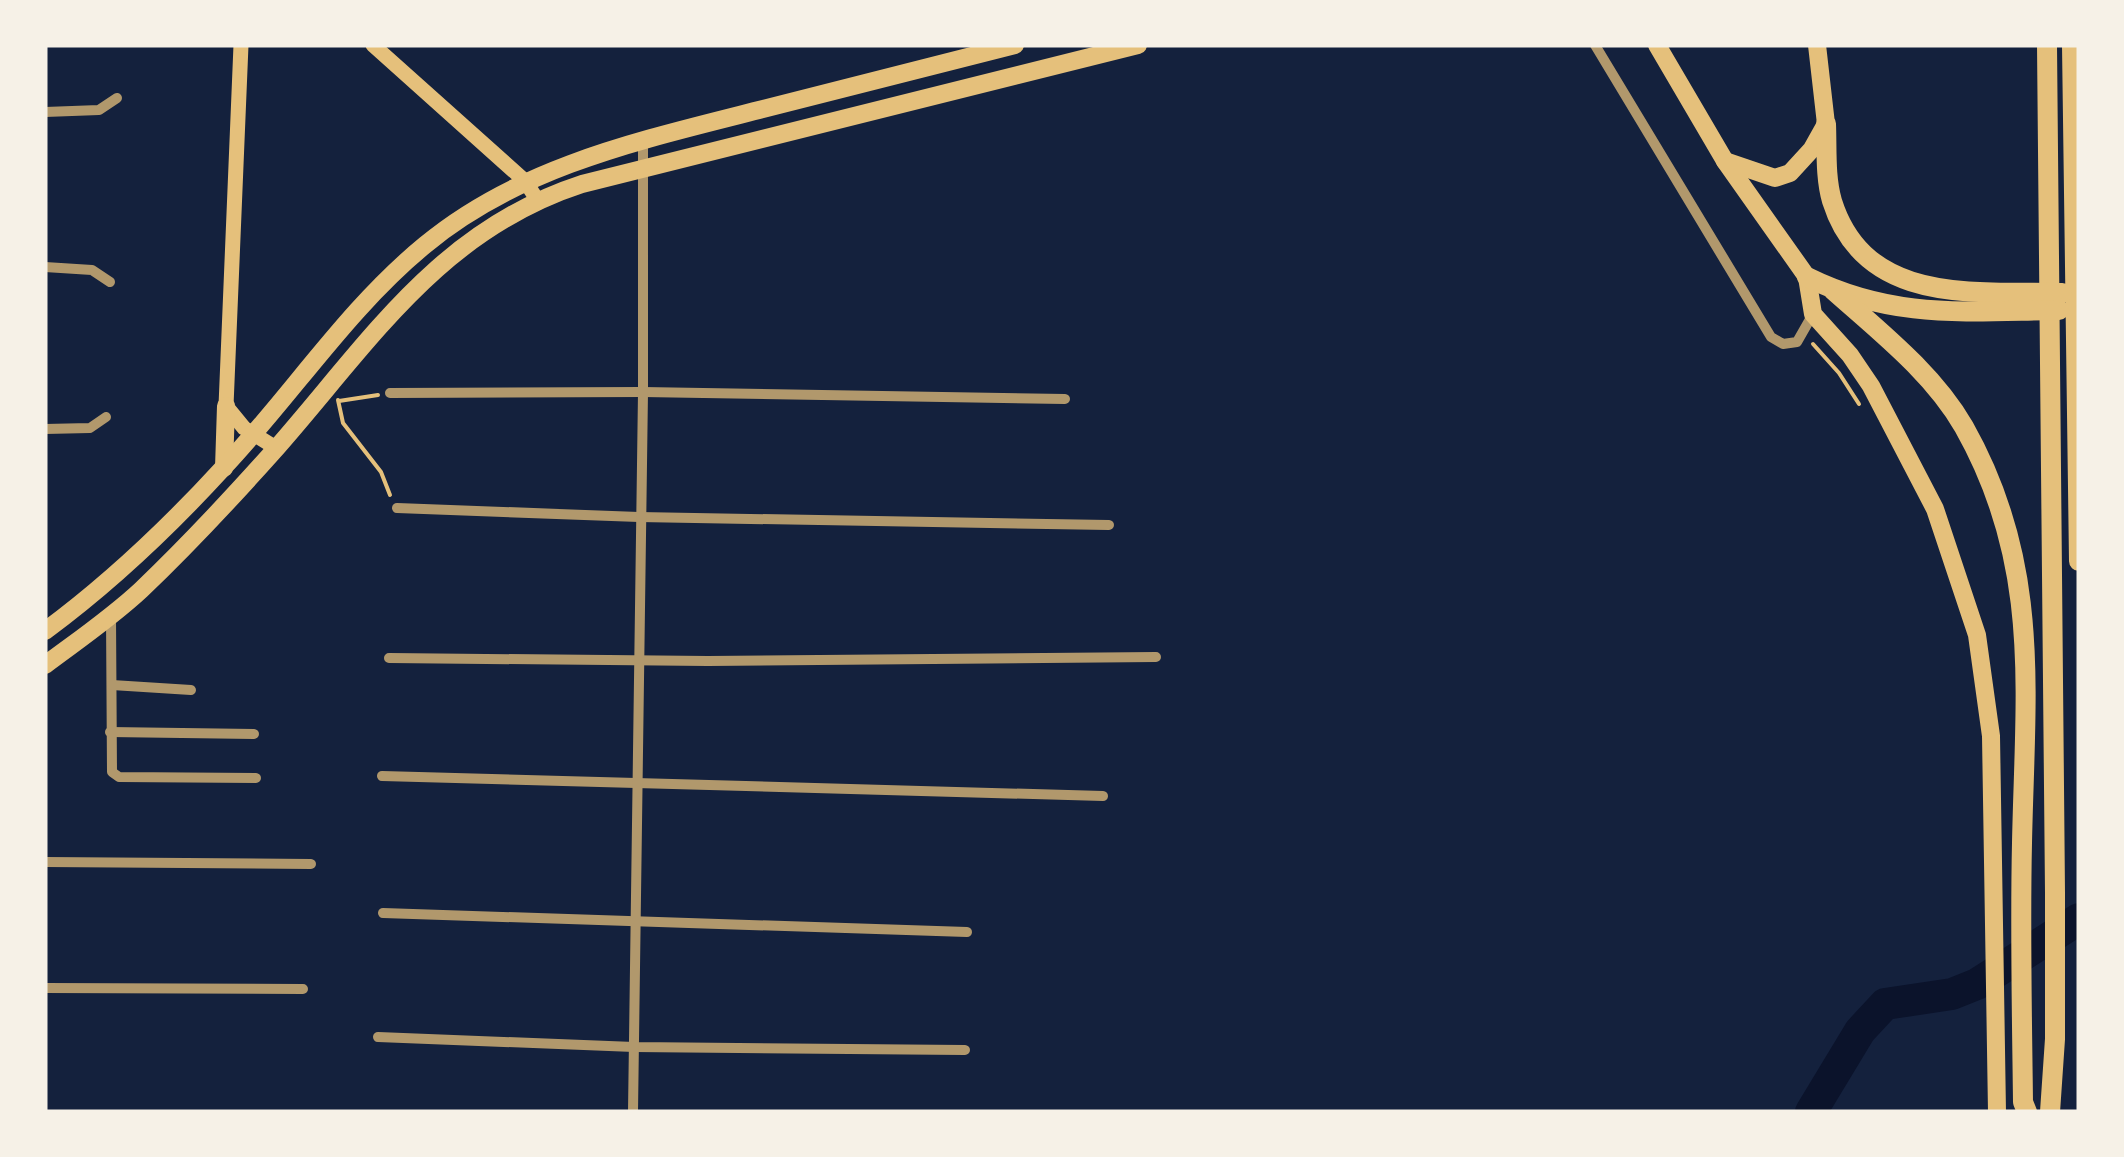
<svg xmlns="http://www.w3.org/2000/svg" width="2124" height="1157" font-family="Ubuntu,sans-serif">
<rect width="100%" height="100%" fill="#14213d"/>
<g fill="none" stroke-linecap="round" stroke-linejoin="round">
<!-- river -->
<path stroke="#0b132b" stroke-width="32" d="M1811 1112 1860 1031 1885 1004 1952 994 1977 984 2079 919"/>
<!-- path -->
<g stroke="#e5c07b" stroke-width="4">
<path d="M1813 344 1839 373 1859 404"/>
<path d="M338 400 343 423 381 472 390 495"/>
<path d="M339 401 378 395"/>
</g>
<!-- minor -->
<g stroke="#b1986c" stroke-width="10">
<path d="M1595 45 1771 337 1783 344 1797 342 1813 314"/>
<path d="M45 112 99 110 117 98"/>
<path d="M45 267 92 270 110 282"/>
<path d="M390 393 643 392 1065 399"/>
<path d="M45 429 90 428 106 417"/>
<path d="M397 508 639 517 1109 525"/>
<path d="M111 617 112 772 119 777 256 778"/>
<path d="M389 658 708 661 1156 657"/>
<path d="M112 685 191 690"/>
<path d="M110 732 254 734"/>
<path d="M382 776 1103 796"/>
<path d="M45 862 311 864"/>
<path d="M383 913 967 932"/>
<path d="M45 988 303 989"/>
<path d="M378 1037 634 1047 965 1050"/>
<path d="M633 1112 643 392V140"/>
</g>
<!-- secondary -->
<g stroke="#e5c07b" stroke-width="15">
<path d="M241 45 226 406 244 428 276 448"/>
<path d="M373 45 525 181 538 201"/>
</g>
<!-- primary -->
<g stroke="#e5c07b" stroke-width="18">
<path d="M1657 45 1725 161 1807 277 1813 314 1850 355 1871 386 1935 509 1977 635 1991 736 1997 1112"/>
<path d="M1725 161 1775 178 1790 173 1812 149 1826 124 1817 45"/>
<path d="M224 468 226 406"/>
<path d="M45 631C110 583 168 528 223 468 292 395 347 309 425 245 520 166 642 140 759 110 844 89 929 67 1015 45"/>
<path d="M45 665C77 641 111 618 141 590 186 547 230 500 272 453 367 346 437 231 582 184L1138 45"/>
</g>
<!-- motorway -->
<g stroke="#e5c07b" stroke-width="20">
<path d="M2047 45 2055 892V1039L2050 1112"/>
<path d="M2072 45 2079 561"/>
<path d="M1826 124C1827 149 1825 177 1832 201 1865 306 1975 291 2062 293"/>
<path d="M1807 277C1894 320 1966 311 2059 310"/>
<path d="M1833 290C1879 331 1933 373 1964 427 2042 565 2025 692 2022 843 2020 929 2022 1016 2023 1102L2027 1112"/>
</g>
</g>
<!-- border -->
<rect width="2124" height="1157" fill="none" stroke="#f6f1e7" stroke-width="95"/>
</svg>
